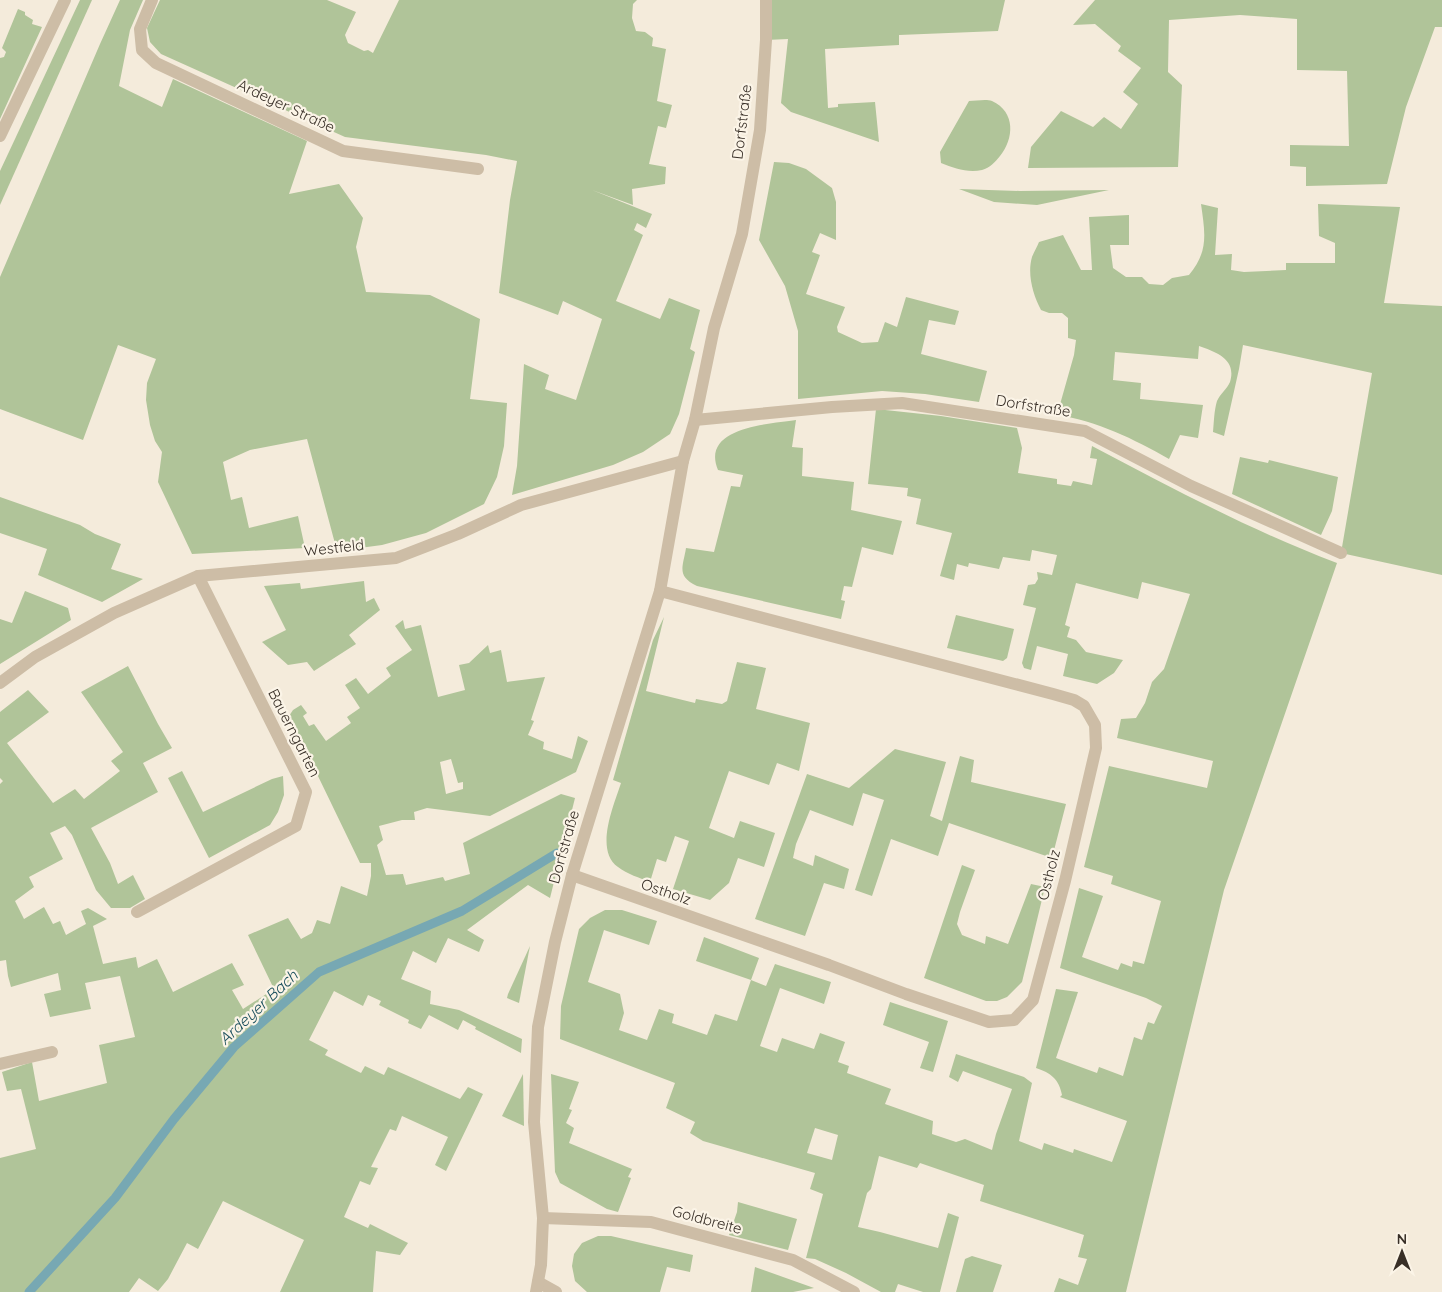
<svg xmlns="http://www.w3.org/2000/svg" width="1442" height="1292" font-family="Quicksand,sans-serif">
<rect width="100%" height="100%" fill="#f4ebdb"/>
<!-- green -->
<g fill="#b0c499" fill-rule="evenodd">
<path d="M80 0H92L0 205V171Z"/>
<path d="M120 0H143L130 30 119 86 162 107 173 79 307 141 289 194 339 184 363 218 356 247 366 292 430 295 480 319 470 399 507 403 504 446 497 477 484 504 426 533 382 545 337 551 307 439 250 450 223 462 231 500 242 497 249 528 298 516 305 548 192 554 158 482 162 452 155 441 150 425 146 400 147 383 156 359 118 345 83 440 0 409V277L100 44Z"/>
<path d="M160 0H327L356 12 345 35 348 43 364 51 368 50 373 53 399 0H637L633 4 632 18 636 31 645 32 653 38 652 46 666 49 657 101 672 105 666 128 658 126 649 164 666 167 665 184 632 189 633 205 592 190 652 214 646 228 637 223 634 230 643 235 616 301 660 319 669 298 700 310 690 349 695 352 679 414 670 434 643 452 613 465 512 495 517 466 524 364 549 375 545 389 576 400 602 319 563 301 558 315 499 293 510 200 517 161 486 155 345 137 161 54 150 42 147 28Z"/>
<path d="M766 0H1005L998 31 899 35V45L825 49 828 108 838 107V104L875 102 879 142 791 112 781 103 788 39 766 40Z"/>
<path d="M1095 0H1442V27H1435L1406 107 1387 184 1306 186V167L1290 166V145L1349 146 1347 71 1297 70V19L1240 15 1169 20 1168 72 1182 85 1178 167 1028 168 1031 147 1061 111 1093 127 1104 117 1121 129 1138 104 1123 92 1141 68 1118 51 1121 46 1095 24 1073 25Z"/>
<path d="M18 9 25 12V15L33 20 32 24 42 27 0 119V58L4 57 6 52 2 48Z"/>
<path d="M969 101C976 101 986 99 992 101 1016 112 1014 139 1000 156 995 162 990 168 982 170 967 173 954 168 941 163L940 152Z"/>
<path d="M774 162 789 163 806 169 832 188 836 202V240L820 233 812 252 820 255 806 294 845 307 837 327 838 332 862 343 878 342 885 322 897 327 906 297 959 311 955 325 929 320 921 354 987 371 979 402 925 394 882 391 798 399V331L785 286 759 240Z"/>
<path d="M959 189 1020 191 1109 190 1037 205 994 202Z"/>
<path d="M1201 204 1218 208 1215 255 1232 254 1231 270 1244 272 1286 270V263H1335V243L1319 236 1318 204 1400 207 1384 303 1442 306V575L1341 553 1372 373 1243 345 1239 369 1224 436 1213 432C1214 422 1214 411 1217 401 1220 394 1227 389 1230 382 1237 359 1216 352 1199 346L1198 359 1115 352 1113 380 1141 383 1140 399 1203 405 1198 438 1180 435 1169 459C1134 439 1097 421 1057 415L1074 355 1076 340 1068 338V318L1062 313H1049L1041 310C1033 295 1027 274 1032 257 1034 252 1037 247 1039 242L1063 235 1081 270H1092L1089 217 1129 215V245H1110L1113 268 1126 277H1142L1149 284 1163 285 1172 278 1189 275C1209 251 1205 233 1201 204Z"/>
<path d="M876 409 941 416 1017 428 1022 448 1018 473 1057 479V484L1071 486 1073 481 1092 485 1097 459 1090 458 1092 446C1172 488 1252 531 1337 563L1224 890 1126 1292H1054L1059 1278 1078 1285 1087 1259 1078 1257 1084 1235 980 1201 984 1185 920 1163 917 1168 879 1156 871 1189 867 1193 858 1227 880 1232 938 1248 948 1213 959 1217 940 1292H923L898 1284 895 1292H881L846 1273 815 1259 806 1258 823 1194 810 1189 815 1173 703 1141 690 1133 695 1122 666 1108 675 1083 560 1039 561 1006 579 929 590 918 605 910H622L657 921 649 945 604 930 588 982 620 994 624 1013 619 1030 647 1040 659 1009 674 1014 672 1023 707 1035 715 1014 737 1021 751 980 696 961 704 937 759 958 751 980 766 986 775 964 831 982 824 1004 780 988 760 1046 777 1052 782 1038 814 1049 820 1033 845 1042 838 1062 849 1066 847 1073 891 1089 885 1104 933 1121 932 1134 956 1142 965 1139 992 1150 996 1134 1012 1089 963 1071 958 1082 949 1077 956 1054 1024 1077 1032 1083 1019 1141 1042 1150 1044 1143 1073 1153 1074 1149 1112 1162 1127 1121 1060 1097 1062 1095C1059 1079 1051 1073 1036 1068L1056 989 1078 992 1056 1058 1097 1073 1099 1067 1123 1076 1134 1037 1142 1040 1148 1022 1154 1024 1162 1006 1146 998 1060 968 1079 888 1103 896 1082 957 1118 970 1121 963 1132 967 1133 961 1144 964 1161 901 1111 884 1113 876 1084 867 1109 766 1207 788 1213 761 1117 738 1121 719 1136 718 1145 703 1152 682 1164 669 1190 594 1142 582 1138 599 1076 583 1065 625 1070 627 1067 637 1076 640 1086 652 1123 660 1114 673 1097 684 1063 676 1068 654 1037 646 1031 670 1024 668 1022 663 1036 608 1023 605 1028 585 1035 584 1038 579 1037 572 1052 575 1057 555 1032 550 1030 561 1003 557 999 569 969 563 968 567 957 564 954 580 940 576 952 533 916 524 921 499 907 496 908 488 868 484ZM815 1128 838 1135 832 1160 807 1153Z"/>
<path d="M796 420 792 447 803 448 802 476 854 482 851 510 902 521 893 555 862 547 852 587 844 586 841 600 845 601 841 619 697 586C676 576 683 567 686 548L714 552 731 486 740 487 743 475 718 470C700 427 770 424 796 420Z"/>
<path d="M1240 457 1268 463 1269 460 1338 477 1332 511 1321 535 1232 494Z"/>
<path d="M0 497 80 525 95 534 121 544 111 569 143 579 102 602 38 575 47 549 0 533Z"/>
<path d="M364 581 366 602 374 598 380 610 349 635 356 644 314 671 307 662 288 665 262 642 286 630 264 586 300 583 301 589Z"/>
<path d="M25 591 68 608 71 620 0 664V619L12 623Z"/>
<path d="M956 615 1014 629 1007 658 1003 661 947 648Z"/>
<path d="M664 617 646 691 695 703 696 699 722 704 727 701 737 662 766 668 756 709 810 723 799 771 777 763 769 785 729 771 709 828 734 838 740 821 775 833 764 867 738 858 729 883 710 900 673 889 689 841 675 836 666 862 657 859 650 882C640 878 627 874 618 867 594 850 614 805 621 783L613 780 653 640Z"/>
<path d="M403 620 405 629 421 625 438 697 465 690 459 665 469 663 488 645 490 653 501 650 507 682 545 677 531 720 534 721 528 735 544 742 543 749 572 759 578 736 588 741 576 772 490 816 427 808 414 812 415 820H402L379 826 383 840 377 845 386 875 403 874 406 885 443 877 445 881 470 874 463 843 561 794 575 798 550 898 528 885 467 930 484 940 479 952 448 938 436 963 413 951 401 979 431 991 430 1004 459 1010 522 1039 521 1053 475 1029 476 1027 463 1020 458 1030 429 1015 421 1029 408 1023 409 1020 379 1005 381 1001 368 995 363 1006 334 991 309 1040 328 1050 325 1055 361 1073 365 1066 384 1075 388 1067 460 1099 468 1087 483 1094 446 1171 435 1165 448 1137 402 1116 396 1131 390 1129 371 1167 378 1168 370 1185 360 1181 344 1217 368 1228 370 1224 408 1243 400 1255 376 1251 373 1292H280L304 1240 223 1201 198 1249 187 1243 168 1279 158 1291 139 1278 129 1292H0V1158L36 1149 21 1089 7 1091 2 1072 32 1062 39 1101 107 1083 99 1045 135 1037 120 976 85 983 91 1009 50 1017 44 994 61 990 58 973 11 987 8 976 6 960 0 961V784L3 781 0 778V712L28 690 49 712 7 743 53 803 75 789 84 799 120 771 111 761 123 752 81 692 128 666 158 724 172 748 143 763 158 792 91 828 110 863 118 884 133 875 145 899 130 908H111L96 890 72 835 65 826 50 833 63 859 29 877 34 887 15 901 24 919 44 907 53 924 60 921 66 935 86 924 81 911 88 908 107 919 93 926 103 964 136 957 138 968 157 959 173 992 232 963 244 985 232 990 243 1009 274 989 248 935 288 918 301 939 312 933 317 920 330 924 341 886 367 896 371 876V863H360L289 716 293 710 301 705 307 713 303 716 309 726 314 724 326 741 351 723 347 717 360 708 345 685 356 678 368 694 391 676 386 668 412 650 395 626ZM451 759 458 783 463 782V789L446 794 440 762Z"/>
<path d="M895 749 946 762 930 816 942 821 960 756 974 760 971 782 1066 804 1052 858 949 823 938 856 891 839 872 896 855 890 884 800 863 793 853 826 810 810 796 844 793 858 813 866 815 855 849 869 844 889 824 883 805 936 755 919 807 774 849 788Z"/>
<path d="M182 771 203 812 272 779 283 776 284 795 278 812 270 825 209 858 168 778Z"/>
<path d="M962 865 975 870 960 912 957 924 962 935 985 944 986 936 1008 944 1031 884 1045 887 1022 982 1007 997 997 1001H986L924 978Z"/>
<path d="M530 946 519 1003 507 998 508 994Z"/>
<path d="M890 1002 948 1021 933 1072 920 1068 929 1042 883 1025Z"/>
<path d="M523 1074 524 1126 502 1116Z"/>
<path d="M551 1074 579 1082 569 1109 572 1110 566 1123 574 1128 569 1143 632 1169 628 1177 631 1178 618 1212 607 1209 560 1183 555 1172Z"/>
<path d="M738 1202 797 1219 788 1250 729 1235 737 1212Z"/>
<path d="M598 1236H611L693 1255 690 1272 667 1267 660 1292H587L575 1281 572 1266 574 1254 582 1243Z"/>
<path d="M972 1256 1002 1265 993 1292H956L965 1259Z"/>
<path d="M755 1267 814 1288 793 1292H751Z"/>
</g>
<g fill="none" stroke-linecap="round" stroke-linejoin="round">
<!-- stream -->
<path stroke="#77a8b3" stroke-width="9" d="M29 1292 115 1198 174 1119 234 1047 319 972 462 911 557 853"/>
<!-- service -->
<g stroke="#cdbda6" stroke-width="12">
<path d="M152 0 140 29 142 50 156 63 343 151 478 169"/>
<path d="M695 420 832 407 902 403 1085 431 1191 486 1341 553"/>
<path d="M538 1282 556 1292"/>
</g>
<!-- minor -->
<g stroke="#cdbda6" stroke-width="12">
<path d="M0 136 65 0"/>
<path d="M0 683 35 657 114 613 198 576 396 558 458 534 521 505 683 461"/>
<path d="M572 875 829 965 906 994 989 1022 1014 1020 1033 1000 1065 881 1096 748 1095 725 1084 706 1074 700 1053 694 660 591"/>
<path d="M137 912 296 826 306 792 198 576"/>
<path d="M0 1064 52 1052"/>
<path d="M543 1218 651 1222 793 1260 854 1292"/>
<path d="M536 1292 541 1265 543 1218 534 1122 538 1027 555 942 572 875 660 591 683 461 695 420 714 328 742 234 760 130 766 40V0"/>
</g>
</g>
<g text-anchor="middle" stroke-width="4.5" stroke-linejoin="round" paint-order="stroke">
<!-- street labels -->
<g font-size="15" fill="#382f27" stroke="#fbf4e7">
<text transform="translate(286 106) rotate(25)" y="5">Ardeyer Straße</text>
<text transform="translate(742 122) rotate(-83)" y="5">Dorfstraße</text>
<text transform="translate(1033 406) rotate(9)" y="5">Dorfstraße</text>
<text transform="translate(334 548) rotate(-6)" y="5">Westfeld</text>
<text transform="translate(294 733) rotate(63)" y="5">Bauerngarten</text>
<text transform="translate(564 847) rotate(-74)" y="5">Dorfstraße</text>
<text transform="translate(1049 875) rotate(-76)" y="5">Ostholz</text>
<text transform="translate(666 892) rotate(19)" y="5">Ostholz</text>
<text transform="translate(707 1220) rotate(15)" y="5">Goldbreite</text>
</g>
<!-- water labels -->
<g font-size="16" font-style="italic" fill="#1a4f5d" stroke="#fbf4e7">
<text transform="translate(258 1007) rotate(-43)" y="6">Ardeyer Bach</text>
</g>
</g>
<!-- north arrow -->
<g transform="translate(1402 1252)" stroke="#fbf4e7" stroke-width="4" paint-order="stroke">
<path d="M0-4L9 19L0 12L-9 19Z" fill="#382f27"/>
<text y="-8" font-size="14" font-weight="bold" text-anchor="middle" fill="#382f27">N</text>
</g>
</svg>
